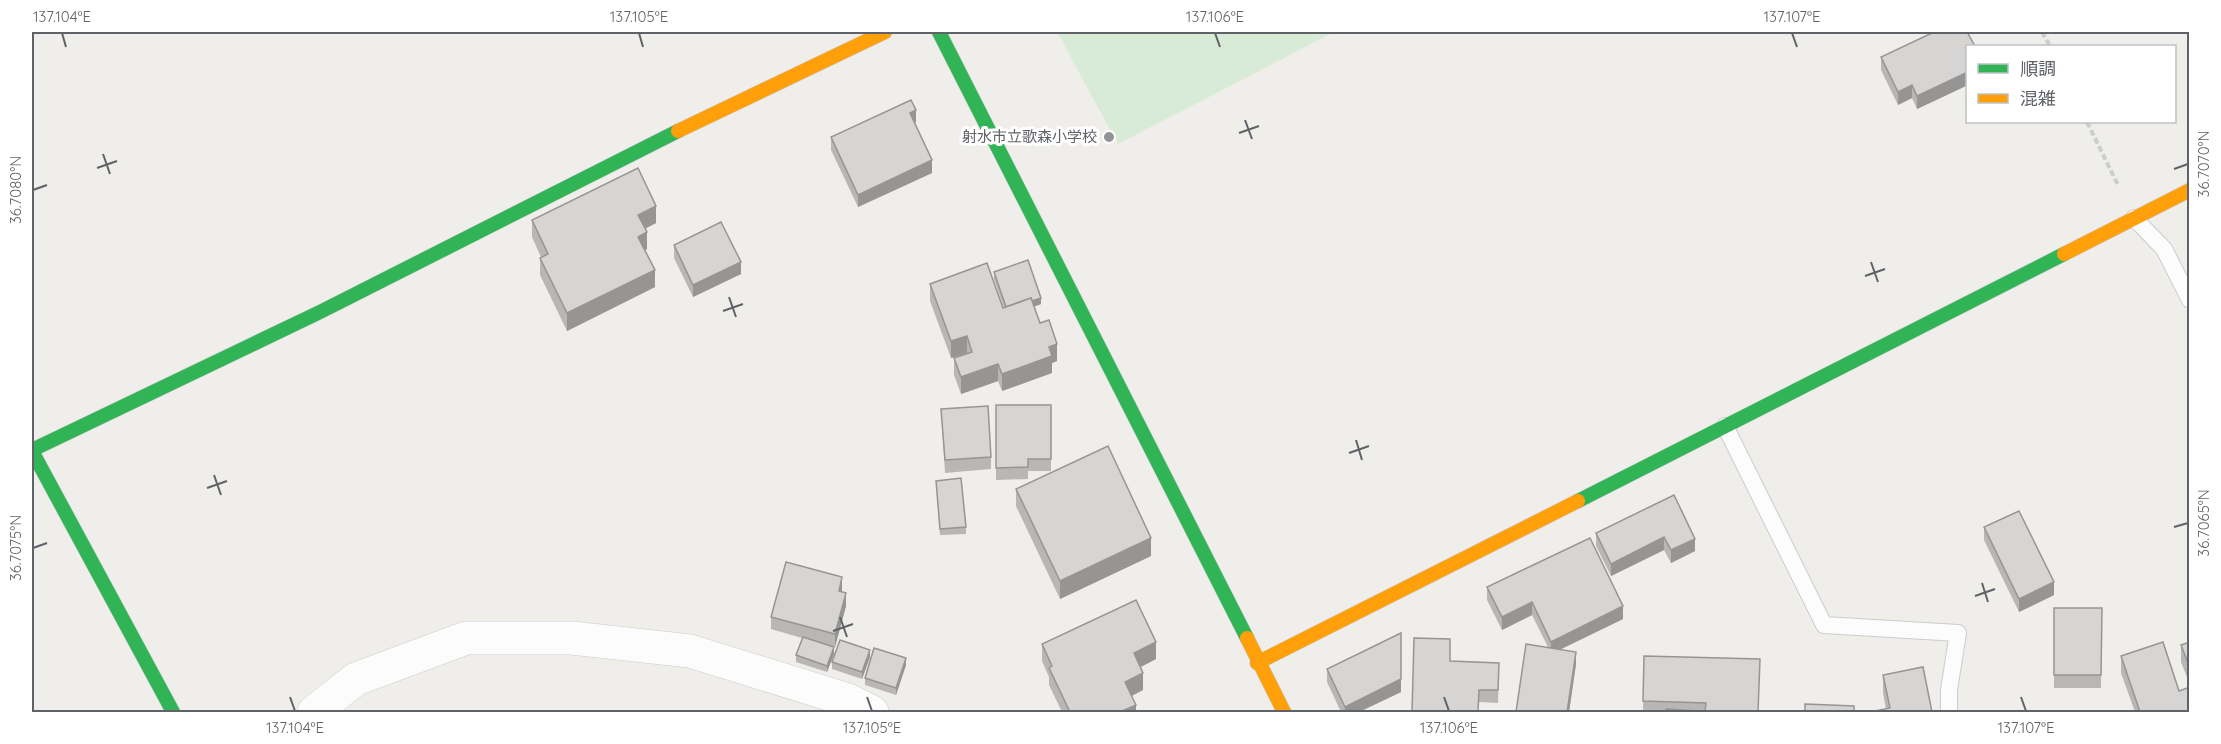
<svg xmlns="http://www.w3.org/2000/svg" width="2221" height="744" font-family="Quicksand,'Noto Sans JP',sans-serif">
<rect width="100%" height="100%" fill="#efeeea"/>
<!-- green -->
<path fill="#d8ebd6" d="M1057 32H1334L1118 144Z"/>
<g fill="none" stroke-linecap="round" stroke-linejoin="round">
<!-- lane casing -->
<g stroke="#cbcccc" stroke-width="18">
<g id="lane">
<path d="M2134 218 2164 249 2190 300"/>
<path d="M1725 426 1824 625 1958 633 1949 690V712"/>
</g>
</g>
<!-- street casing -->
<g stroke="#cbcccc" stroke-width="34">
<path id="street" d="M314 712 356 679 466 638H572L690 651 848 700 872 712"/>
</g>
<!-- fast casing -->
<g stroke="#cacacb" stroke-width="15">
<g id="fast">
<path d="M939 32 1247 638"/>
<path d="M32 450 320 312 678 131"/>
<path d="M32 451 173 712"/>
<path d="M1578 501 2064 254"/>
</g>
</g>
<!-- slow casing -->
<g stroke="#cacacb" stroke-width="15">
<g id="slow">
<path d="M678 131 885 32"/>
<path d="M2064 254 2190 190"/>
<path d="M1247 638 1284 712"/>
<path d="M1257 663 1578 501"/>
</g>
</g>
<!-- path -->
<g stroke="#cacfcc" stroke-width="4" stroke-dasharray="6 3" stroke-linecap="butt">
<path d="M2042 32 2050 46"/>
<path d="M2087 122 2118 185"/>
</g>
<!-- lane -->
<use href="#lane" stroke="#fdfcfc" stroke-width="16"/>
<!-- street -->
<use href="#street" stroke="#fdfcfc" stroke-width="33"/>
<!-- fast -->
<use href="#fast" stroke="#30b455" stroke-width="14"/>
<!-- slow -->
<use href="#slow" stroke="#ff9f0a" stroke-width="14"/>
</g>
<!-- wall -->
<g fill="#b8b7b5">
<path d="M1968 46V85L1917 109 1912 98 1898 105 1881 70V57Z"/>
<path d="M916 122 915 123 932 173 858 207 831 150V137Z"/>
<path d="M532 220 656 223 645 229 647 249 645 250 655 287 567 331 540 275V258L541 257 532 237Z"/>
<path d="M674 245 741 274 693 297 674 258Z"/>
<path d="M994 272 1041 304 1034 307 1040 323 1057 361 1052 363V373L1002 391 998 381 961 394 954 375V358L967 353 951 358 930 301V284L1003 308H1004L994 279Z"/>
<path d="M996 405H1051V471H1028V479L996 480Z"/>
<path d="M941 409 991 457V469L945 473Z"/>
<path d="M936 481 966 527V534L940 535Z"/>
<path d="M1016 489 1151 556 1060 599 1016 506Z"/>
<path d="M1674 495 1695 551 1671 563 1664 550 1611 576 1596 546V533Z"/>
<path d="M1984 527 2054 595 2019 612 1984 540Z"/>
<path d="M1487 587 1623 619 1561 649 1576 664 1569 712H1516L1548 647 1532 615 1502 630 1487 600Z"/>
<path d="M842 590 841 592 846 606 835 647 825 644 834 654 827 672 796 662V655L802 638 771 629V617Z"/>
<path d="M2054 608H2102L2101 688H2054Z"/>
<path d="M1401 633V692L1359 712H1341L1327 682V669Z"/>
<path d="M2190 642V685L2181 662V645Z"/>
<path d="M1042 644 1156 659 1141 667 1143 690 1132 696 1136 712H1062L1049 685V677L1042 661Z"/>
<path d="M1644 656 1758 712H1643Z"/>
<path d="M2121 656 2179 691 2190 712H2135L2121 673Z"/>
<path d="M870 657 862 679 832 669V662Z"/>
<path d="M1450 661 1499 663 1498 703 1479 702Z"/>
<path d="M906 665 896 695 865 685V678Z"/>
<path d="M1883 675 1932 712 1886 709 1883 693Z"/>
</g>
<!-- shaded-wall -->
<g fill="#969594">
<path d="M1968 72V85L1917 109V96Z"/>
<path d="M1912 85V98L1898 105V92Z"/>
<path d="M916 110V122L910 126V113Z"/>
<path d="M932 160V173L858 207V195Z"/>
<path d="M656 206V223L638 232V215Z"/>
<path d="M647 232V249L638 254V237Z"/>
<path d="M741 262V274L693 297V285Z"/>
<path d="M655 270V287L567 331V313Z"/>
<path d="M1041 298V304L1007 316V309Z"/>
<path d="M967 336V353L951 358V341Z"/>
<path d="M1057 344V361L1052 363V373L1002 391V374L1049 347Z"/>
<path d="M998 364V381L961 394V377Z"/>
<path d="M1664 537V550L1611 576V564Z"/>
<path d="M1151 538V556L1060 599V581Z"/>
<path d="M1695 539V551L1671 563V550Z"/>
<path d="M842 577V590L839 604V591Z"/>
<path d="M2054 582V595L2019 612V599Z"/>
<path d="M846 593V606L835 647V634Z"/>
<path d="M1532 602V615L1502 630V617Z"/>
<path d="M1623 606V619L1551 654V642Z"/>
<path d="M1156 642V659L1134 670V653Z"/>
<path d="M834 647V654L827 672V666Z"/>
<path d="M870 650V657L862 679V672Z"/>
<path d="M1576 652V664L1569 712H1567Z"/>
<path d="M906 658V665L896 695V688Z"/>
<path d="M1143 673V690L1125 699V682Z"/>
<path d="M1401 679V692L1359 712H1345V707Z"/>
<path d="M1136 705V712H1120Z"/>
</g>
<!-- building -->
<g fill="#d6d5d3" stroke="#969594" stroke-width="1.5">
<path d="M1934 32H1967L1975 46H1968V72L1917 96 1912 85 1898 92 1881 57Z"/>
<path d="M911 100 916 110 910 113 932 160 858 195 831 137Z"/>
<path d="M638 168 656 206 638 215 647 232 638 237 655 270 567 313 540 258 548 254 532 220Z"/>
<path d="M721 222 741 262 693 285 674 245Z"/>
<path d="M1028 260 1041 298 1032 301 1031 298 1006 307 994 272Z"/>
<path d="M987 263 1003 308 1031 298 1040 323 1049 320 1057 344 1049 347 1052 356 1002 374 998 364 961 377 954 358 972 352 967 336 951 341 930 284Z"/>
<path d="M996 405H1051V459H1028V467L996 468Z"/>
<path d="M988 406 991 457 945 460 941 409Z"/>
<path d="M1108 446 1151 538 1060 581 1016 489Z"/>
<path d="M961 478 966 527 940 529 936 481Z"/>
<path d="M1674 495 1695 539 1671 550 1664 537 1611 564 1596 533Z"/>
<path d="M2019 511 2054 582 2019 599 1984 527Z"/>
<path d="M1590 538 1623 606 1551 642 1532 602 1502 617 1487 587Z"/>
<path d="M786 562 842 577 839 591 846 593 835 634 771 617Z"/>
<path d="M1136 600 1156 642 1134 653 1143 673 1125 682 1136 705 1120 712H1070L1049 668 1052 666 1042 644Z"/>
<path d="M2054 608H2102L2101 675H2054Z"/>
<path d="M1401 633V679L1345 707 1327 669Z"/>
<path d="M803 637 834 647 827 666 796 655Z"/>
<path d="M1414 638 1450 639V661L1499 663 1498 690H1479L1478 712H1412Z"/>
<path d="M840 640 870 650 862 672 832 662Z"/>
<path d="M2163 642 2179 691 2190 687V712H2140L2121 656Z"/>
<path d="M2190 642V668L2181 645Z"/>
<path d="M1526 644 1576 652 1567 712H1516Z"/>
<path d="M874 648 906 658 896 688 865 678Z"/>
<path d="M1644 656 1760 659 1758 712H1705L1706 703 1643 701Z"/>
<path d="M1923 667 1932 712H1870L1890 708 1883 675Z"/>
<path d="M1805 704 1854 706V712H1805Z"/>
<path d="M1666 709 1697 711V712H1666Z"/>
</g>
<!-- ticks -->
<path fill="none" stroke="#5f6368" stroke-width="2" d="M62 33 66 47M639 33 643 47M1215 33 1220 47M1792 33 1797 47M1245 120 1252 139M1239 133 1259 126M103 154 110 174M97 168 117 161M2174 169 2188 164M33 190 47 185M1871 262 1878 282M1865 276 1885 269M729 297 736 317M723 311 743 304M1356 440 1362 460M1349 453 1369 446M214 475 221 495M207 488 227 481M2174 527 2188 523M33 548 47 543M1982 583 1988 602M1975 596 1995 589M840 617 847 637M833 631 853 624M290 697 295 711M867 697 872 711M1444 697 1449 711M2021 697 2026 711"/>
<!-- markers -->
<circle fill="#919496" stroke="#fff" stroke-width="2" cx="1109" cy="137" r="6"/>
<g text-anchor="middle" stroke-width="6" stroke-linejoin="round" paint-order="stroke">
<!-- poi labels -->
<g font-size="15" fill="#5f6368" stroke="#fff" text-anchor="end">
<text x="1097" y="142">射水市立歌森小学校</text>
</g>
</g>
<!-- border -->
<rect width="2221" height="744" fill="none" stroke="#ffffff" stroke-width="66"/>
<!-- legend -->
<rect x="1966" y="45" width="210" height="78" fill="#ffffff" stroke="#bfc1c3" stroke-width="1.5"/>
<rect x="1978" y="64" width="30" height="9" fill="#30b455" stroke="#bfc1c3" stroke-width="1.5"/>
<text x="2020" y="75" font-size="18" fill="#5f6368">順調</text>
<rect x="1978" y="94" width="30" height="9" fill="#ff9f0a" stroke="#bfc1c3" stroke-width="1.5"/>
<text x="2020" y="105" font-size="18" fill="#5f6368">混雑</text>
<rect x="33" y="33" width="2155" height="678" fill="none" stroke="#5f6368" stroke-width="2"/>
<g font-size="15" text-anchor="middle" fill="#5f6368">
<text x="62" y="22">137.104°E</text>
<text x="639" y="22">137.105°E</text>
<text x="1215" y="22">137.106°E</text>
<text x="1792" y="22">137.107°E</text>
<text transform="translate(2204 164) rotate(-90)" y="5">36.7070°N</text>
<text transform="translate(16 190) rotate(-90)" y="5">36.7080°N</text>
<text transform="translate(2204 523) rotate(-90)" y="5">36.7065°N</text>
<text transform="translate(16 548) rotate(-90)" y="5">36.7075°N</text>
<text x="295" y="733">137.104°E</text>
<text x="872" y="733">137.105°E</text>
<text x="1449" y="733">137.106°E</text>
<text x="2026" y="733">137.107°E</text>
</g>
</svg>
